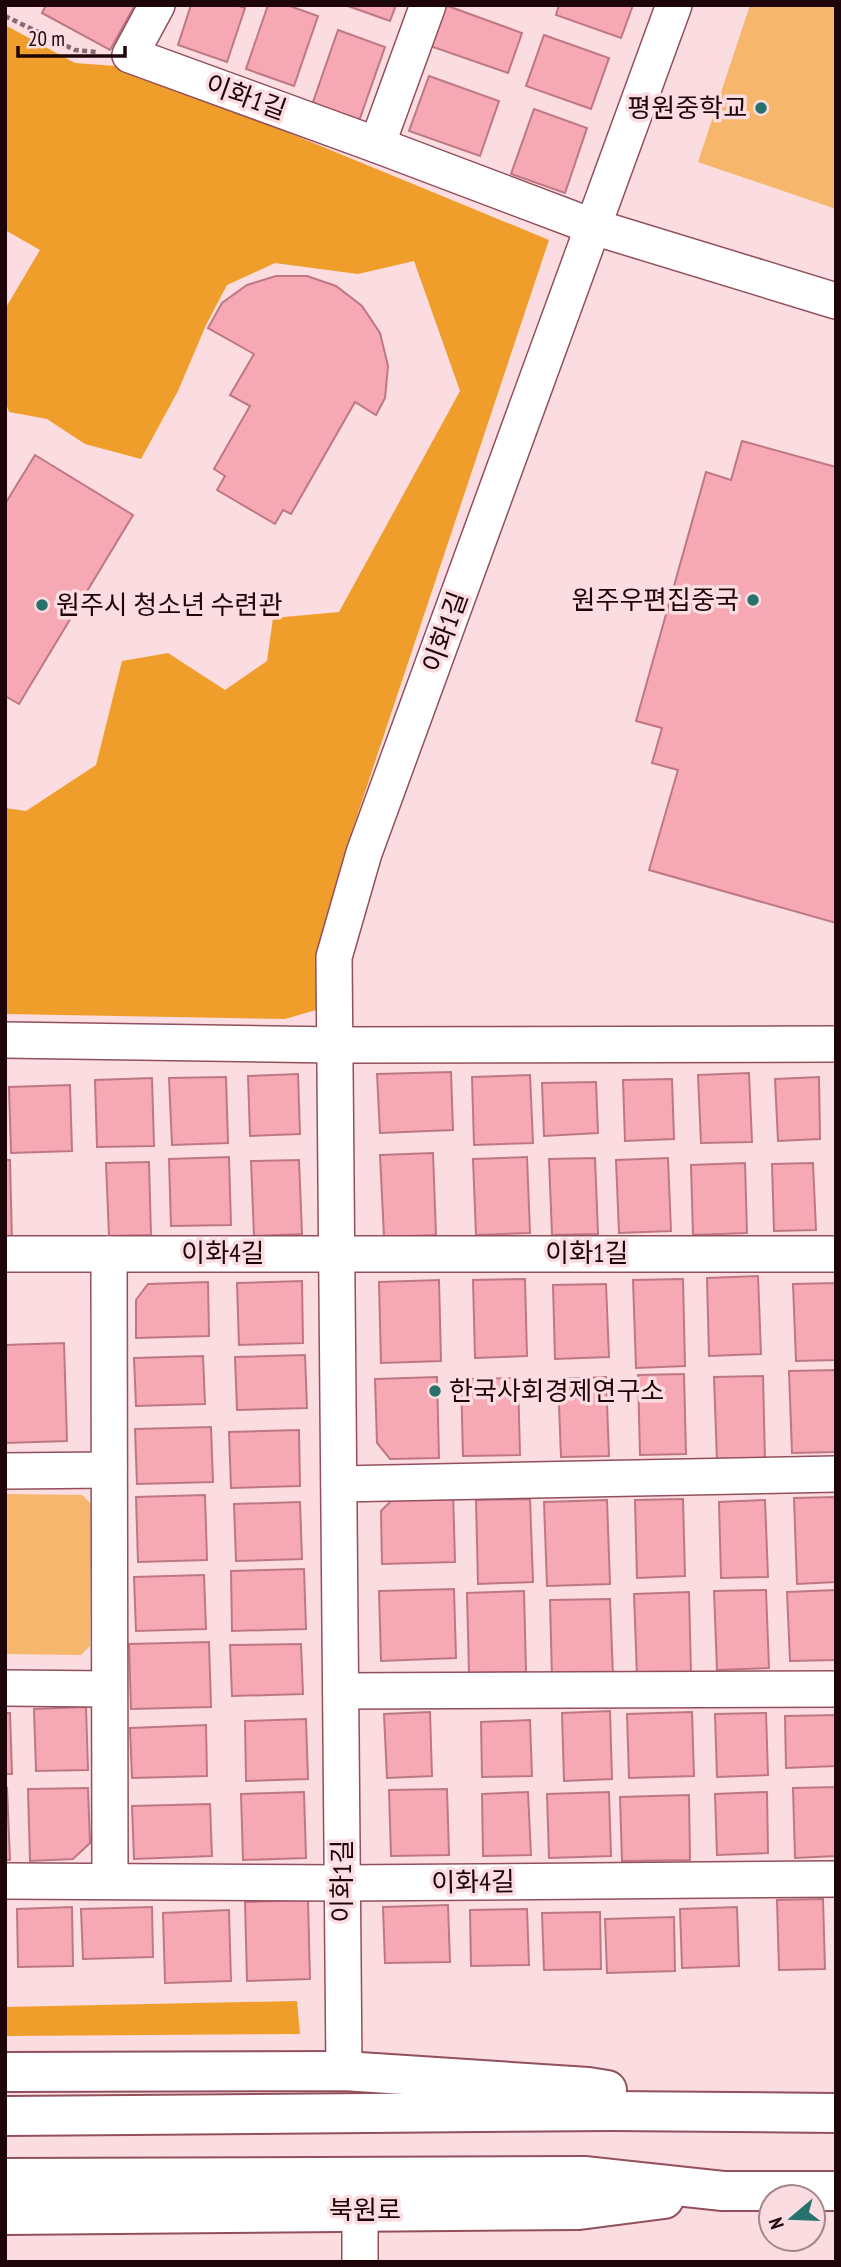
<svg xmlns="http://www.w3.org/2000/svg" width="841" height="2267" font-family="'PT Sans Narrow','Noto Sans KR',sans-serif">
<rect width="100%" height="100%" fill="#fbdce0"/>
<!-- green -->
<g fill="#f6b66c">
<path d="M750 5H836V209L698 162Z"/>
<path d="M5 1494 82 1495 91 1504 90 1646 81 1655 5 1654Z"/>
</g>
<!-- forest -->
<g fill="#ef9e2b">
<path d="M5 25 75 63 129 67 549 240 344 855 320 970 316 1010 285 1019 5 1014V808L26 811 96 765 122 661 168 653 225 690 267 661 273 618 339 612 460 391 414 261 358 274 275 263 227 285 206 325 178 391 141 459 85 444 47 419 9 412 5 400V309L40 250 5 230Z"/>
<path d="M297 2001 300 2034 5 2036V2007Z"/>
</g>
<!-- building -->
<g fill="#f6a9b4" stroke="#be7883" stroke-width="2">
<path d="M46 5H135L110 50 42 13Z"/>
<path d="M191 5H236L245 8 227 62 178 45Z"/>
<path d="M268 5H287L318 16 294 86 246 69Z"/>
<path d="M345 5H396L390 21Z"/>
<path d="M445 5 522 33 508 73 430 46Z"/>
<path d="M559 5H633L621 38 556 15Z"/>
<path d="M338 30 385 47 359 121 312 105Z"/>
<path d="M544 35 609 58 591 109 526 86Z"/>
<path d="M429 76 499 101 480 156 409 131Z"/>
<path d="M534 109 587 128 565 193 511 174Z"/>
<path d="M276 276H307L336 286 362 306 380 333 388 366 385 398 376 415 355 402 291 514 283 510 275 524 217 490 225 476 214 469 250 406 230 395 254 354 208 328 222 303 247 285Z"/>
<path d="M742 441 836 467V923L649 870 678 770 652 763 662 728 636 721 706 472 731 480Z"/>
<path d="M35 455 133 515 19 704 5 696V504Z"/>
<path d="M451 1072 453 1130 380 1133 377 1074Z"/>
<path d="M749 1073 752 1142 701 1143 698 1075Z"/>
<path d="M298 1074 300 1134 250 1136 248 1076Z"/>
<path d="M530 1075 533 1143 474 1145 472 1077Z"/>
<path d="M226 1077 228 1143 172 1145 169 1078Z"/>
<path d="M819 1077 820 1139 778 1141 775 1079Z"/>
<path d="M152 1078 154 1146 97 1147 95 1080Z"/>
<path d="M672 1079 674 1139 625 1141 623 1080Z"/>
<path d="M596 1082 598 1133 544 1136 542 1083Z"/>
<path d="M70 1085 72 1151 11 1153 9 1087Z"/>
<path d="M433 1153 436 1235 384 1237 380 1155Z"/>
<path d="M229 1157 231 1225 171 1226 169 1159Z"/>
<path d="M527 1157 530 1233 476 1235 473 1159Z"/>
<path d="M595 1158 598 1234 552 1235 549 1159Z"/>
<path d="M668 1158 671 1231 619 1233 616 1160Z"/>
<path d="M5 1160H10L12 1243 5 1244Z"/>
<path d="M299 1160 302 1234 254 1236 251 1161Z"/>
<path d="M149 1162 151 1235 109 1236 106 1163Z"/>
<path d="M745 1163 747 1233 693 1235 691 1165Z"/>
<path d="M813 1163 816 1230 774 1231 772 1164Z"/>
<path d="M758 1276 761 1354 709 1356 707 1278Z"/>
<path d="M525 1279 527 1356 475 1358 473 1280Z"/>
<path d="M683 1279 685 1366 636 1368 633 1280Z"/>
<path d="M439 1280 441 1361 381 1363 379 1282Z"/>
<path d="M302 1281 303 1343 239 1345 237 1283Z"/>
<path d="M208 1282 209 1336 136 1338V1300L148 1284Z"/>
<path d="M836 1283V1360L796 1361 793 1284Z"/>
<path d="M606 1284 609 1357 555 1359 553 1285Z"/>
<path d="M64 1343 67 1441 5 1443V1345Z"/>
<path d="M305 1355 307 1408 237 1410 235 1357Z"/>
<path d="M203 1356 205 1404 136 1406 134 1358Z"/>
<path d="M836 1370V1452L792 1453 789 1371Z"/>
<path d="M684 1374 686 1454 640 1455 638 1375Z"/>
<path d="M763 1376 765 1460 717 1461 714 1377Z"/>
<path d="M437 1377 439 1458 390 1459 377 1443 375 1379Z"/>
<path d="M606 1377 609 1456 561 1457 558 1379Z"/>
<path d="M518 1378 520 1455 463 1456 461 1379Z"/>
<path d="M211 1427 213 1482 137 1484 135 1429Z"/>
<path d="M299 1430 300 1486 231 1488 229 1432Z"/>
<path d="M453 1491 455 1562 382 1564 381 1511 400 1492Z"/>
<path d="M205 1495 207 1560 138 1562 136 1497Z"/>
<path d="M836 1497V1582L797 1584 794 1498Z"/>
<path d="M530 1499 533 1582 478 1584 476 1500Z"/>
<path d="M683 1499 685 1576 637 1578 635 1500Z"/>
<path d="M607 1500 610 1584 547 1586 544 1502Z"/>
<path d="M765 1500 768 1577 721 1578 719 1502Z"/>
<path d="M300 1502 302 1559 236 1561 234 1504Z"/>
<path d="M304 1569 306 1629 232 1631 231 1571Z"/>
<path d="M204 1575 206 1629 136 1631 134 1577Z"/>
<path d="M454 1589 456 1658 381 1661 379 1591Z"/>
<path d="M766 1590 769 1668 717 1670 714 1591Z"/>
<path d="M836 1590V1660L790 1661 787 1592Z"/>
<path d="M524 1591 526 1672 469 1673 467 1593Z"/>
<path d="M689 1592 691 1674 637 1676 634 1594Z"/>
<path d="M610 1599 613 1676 552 1678 550 1600Z"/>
<path d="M209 1642 211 1707 131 1709 129 1644Z"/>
<path d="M301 1644 303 1694 232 1696 230 1645Z"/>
<path d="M86 1707 88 1770 36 1771 34 1709Z"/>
<path d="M610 1711 612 1779 564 1781 562 1713Z"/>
<path d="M430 1712 432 1776 387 1778 384 1714Z"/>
<path d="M692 1712 694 1776 629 1778 627 1714Z"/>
<path d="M5 1713H10L12 1774H5Z"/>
<path d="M766 1713 768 1775 717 1777 715 1714Z"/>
<path d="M836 1715V1766L786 1768 785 1716Z"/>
<path d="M306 1719 308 1779 246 1781 245 1721Z"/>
<path d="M530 1720 532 1776 482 1777 481 1722Z"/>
<path d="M206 1725 207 1776 132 1778 130 1728Z"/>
<path d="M836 1787V1856L795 1858 793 1788Z"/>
<path d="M5 1788H7L10 1860H5Z"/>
<path d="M88 1788 90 1843 73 1859 30 1861 28 1789Z"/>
<path d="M447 1789 449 1855 391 1856 389 1790Z"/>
<path d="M304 1792 306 1858 243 1860 241 1794Z"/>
<path d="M528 1792 531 1855 483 1856 482 1794Z"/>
<path d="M609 1792 611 1856 549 1858 547 1794Z"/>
<path d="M767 1792 768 1853 717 1855 715 1794Z"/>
<path d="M689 1795 690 1860 622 1861 620 1797Z"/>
<path d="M210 1804 212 1856 134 1859 132 1806Z"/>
<path d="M823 1899 825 1969 779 1970 777 1900Z"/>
<path d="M308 1900 310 1979 247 1981 245 1902Z"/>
<path d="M448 1905 450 1962 385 1963 383 1907Z"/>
<path d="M72 1907 73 1966 18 1967 17 1909Z"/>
<path d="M152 1907 153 1957 83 1959 81 1909Z"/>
<path d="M737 1907 739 1966 682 1968 680 1909Z"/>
<path d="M527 1909 529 1965 471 1966 470 1910Z"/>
<path d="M229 1910 231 1981 165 1983 163 1913Z"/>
<path d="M600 1912 601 1969 544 1970 542 1913Z"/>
<path d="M674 1917 675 1971 607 1973 605 1919Z"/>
</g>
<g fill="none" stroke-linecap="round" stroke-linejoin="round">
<!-- street casing -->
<g stroke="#92505c" stroke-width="38">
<g id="street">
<path d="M157 5 130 55 377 145 594 227 836 301"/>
<path d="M377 145 428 5"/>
<path d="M5 1040 336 1045 836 1044"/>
<path d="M5 1254H836"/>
<path d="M109 1254 110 1881"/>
<path d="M5 1471 109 1470"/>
<path d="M339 1484 836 1474"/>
<path d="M5 1688 109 1689"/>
<path d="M341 1691 836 1689"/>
<path d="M5 1881 343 1883 836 1879"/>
<path d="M344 2071 334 957 364 853 674 5"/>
<path d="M360 2210V2262"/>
</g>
</g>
<!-- secondary casing -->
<g stroke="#92505c" stroke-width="42">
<g id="secondary">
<path d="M5 2072 344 2071 588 2087 607 2090"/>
<path d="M5 2116 611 2111 836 2113"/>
<path d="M5 2178 584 2176 723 2191H836"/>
<path d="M5 2215 579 2210 664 2199"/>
</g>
</g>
<!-- path -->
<path stroke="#85696e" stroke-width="4.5" stroke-dasharray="5 3.5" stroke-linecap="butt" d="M5 16 75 50 97 52"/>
<!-- street -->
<use href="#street" stroke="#fff" stroke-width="35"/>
<!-- secondary -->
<use href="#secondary" stroke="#fff" stroke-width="38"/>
</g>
<!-- markers -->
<g fill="#28726d" stroke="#fbdce0" stroke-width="2.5">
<circle cx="761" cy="108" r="7"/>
<circle cx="753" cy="600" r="7"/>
<circle cx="42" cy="605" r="7"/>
<circle cx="435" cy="1391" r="7"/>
</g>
<g text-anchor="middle" stroke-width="7" stroke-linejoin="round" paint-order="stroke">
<!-- street labels -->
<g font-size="26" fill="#1e050a" stroke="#fbdce0">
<text transform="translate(246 97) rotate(20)" y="9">이화1길</text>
<text transform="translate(445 632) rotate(-70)" y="9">이화1길</text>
<text x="223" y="1262">이화4길</text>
<text x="587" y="1262">이화1길</text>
<text transform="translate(342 1881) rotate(-90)" y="9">이화1길</text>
<text transform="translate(473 1882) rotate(-1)" y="9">이화4길</text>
<text x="365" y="2219">북원로</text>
</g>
<!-- poi labels -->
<g font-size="26" fill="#1e050a" stroke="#fbdce0" text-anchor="end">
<text x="747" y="117">평원중학교</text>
<text x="739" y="609">원주우편집중국</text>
<text x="56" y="614" text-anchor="start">원주시 청소년 수련관</text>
<text x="449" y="1400" text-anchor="start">한국사회경제연구소</text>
</g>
</g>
<!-- border -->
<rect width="841" height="2267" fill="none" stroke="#1e050a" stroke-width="14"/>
<!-- north arrow -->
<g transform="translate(792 2218) rotate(251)"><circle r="33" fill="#fbdce0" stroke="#a3868a" stroke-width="2"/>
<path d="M0-5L12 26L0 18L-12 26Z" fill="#28726d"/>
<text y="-10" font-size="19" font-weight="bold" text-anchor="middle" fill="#1e050a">N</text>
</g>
<!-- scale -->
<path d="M18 46v10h107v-10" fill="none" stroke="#1e050a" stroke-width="3.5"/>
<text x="28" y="46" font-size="21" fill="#1e050a" stroke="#fbdce0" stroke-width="5" paint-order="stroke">20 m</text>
</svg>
